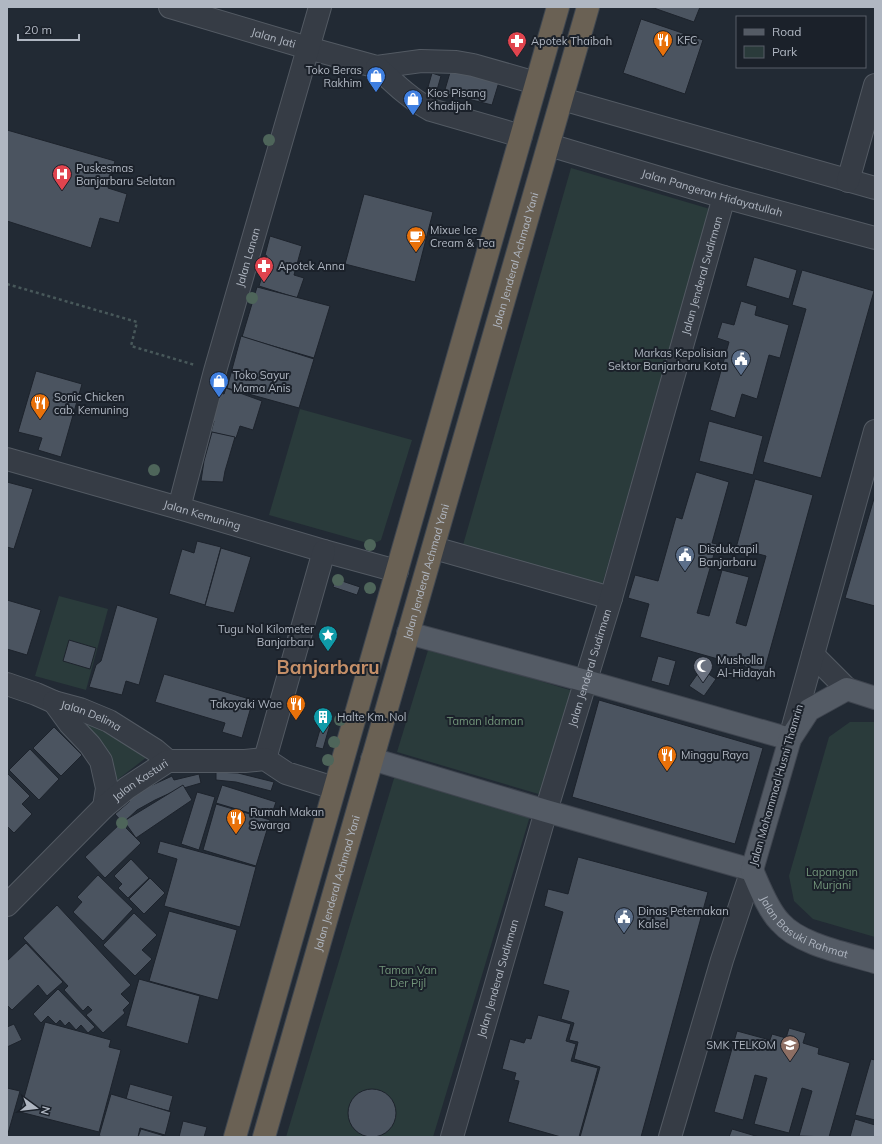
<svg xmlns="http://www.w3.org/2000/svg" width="882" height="1144" font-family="Mulish,sans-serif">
<rect width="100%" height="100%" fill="#222a34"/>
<!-- green -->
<g fill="#2a3b3b">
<path d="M571 168 710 209 602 585 463 545Z"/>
<path d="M300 409 412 440 381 540 377 542H364L269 515Z"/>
<path d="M59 596 108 609 86 690 35 676Z"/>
<path d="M429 647 573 691 542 795 397 752Z"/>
<path d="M76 716 83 717 147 757 113 783Z"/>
<path d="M850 722H875V937L813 919 794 901 789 876 829 737Z"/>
<path d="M395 775 530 816 433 1137H286Z"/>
</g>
<!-- building -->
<g fill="#4b5460" stroke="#1d232c">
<path d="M651 7H700L694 22Z"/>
<path d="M641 19 703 40 685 94 623 73Z"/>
<path d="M451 69 499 82 492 105 444 93Z"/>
<path d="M432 73 441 76 437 90 428 87Z"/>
<path d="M7 130 115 161 108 188 127 194 119 223 100 218 91 248 7 221Z"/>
<path d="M364 194 433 212 415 282 345 264Z"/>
<path d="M270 236 302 246 294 275 304 278 297 298 259 286 263 273 269 275 271 268 264 266 267 256 265 255Z"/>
<path d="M754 257 797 270 789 299 746 286Z"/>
<path d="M802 270 874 291 821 478 763 462 806 309 792 305Z"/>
<path d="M257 287 330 306 314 358 242 337Z"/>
<path d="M741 301 757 306 755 315 789 325 780 358 769 355 757 399 742 394 735 418 710 410 729 342 717 338 722 322 734 325Z"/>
<path d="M241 336 314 359 299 408 227 388Z"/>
<path d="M36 371 82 384 61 457 38 450 42 438 18 432Z"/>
<path d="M226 388 262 401 253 430 240 426 236 438 211 432 214 421 211 420 220 393 224 394Z"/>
<path d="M709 421 763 436 753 475 699 461Z"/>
<path d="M212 432 235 437 225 471 223 482 201 481 204 461Z"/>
<path d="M696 472 729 482 712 543 717 544 697 613 709 616 722 570 749 577 736 623 746 626 766 556 736 548 755 479 813 495 764 672 640 637 649 604 628 598 635 575 658 581 676 517 682 519Z"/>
<path d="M7 482 33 489 14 549 7 547Z"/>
<path d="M875 495V606L845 598Z"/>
<path d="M197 541 221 547 205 605 169 594 182 549 194 553Z"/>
<path d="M221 548 251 557 234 613 205 606Z"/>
<path d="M336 579 360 587 357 595 333 587Z"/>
<path d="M7 600 41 610 27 655 7 649Z"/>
<path d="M117 605 158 618 139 685 126 681 122 695 89 687 96 665 101 661Z"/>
<path d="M69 640 96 648 90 669 63 661Z"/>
<path d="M658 656 676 661 669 686 651 681Z"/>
<path d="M701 669 716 679 704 696 689 686Z"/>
<path d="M164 674 253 700 242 738 222 732 225 723 155 702Z"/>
<path d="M599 700 763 748 735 844 572 797Z"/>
<path d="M323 719 331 721 323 749 315 747Z"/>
<path d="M54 727 82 755 61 776 33 748Z"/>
<path d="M30 749 59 779 39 800 9 770Z"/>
<path d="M216 772 238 773 274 782 271 791 236 782 216 780Z"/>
<path d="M7 773 30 796 22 804 32 814 14 833 7 826Z"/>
<path d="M199 774 201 783 177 790 155 800 137 810 123 823 115 814 130 801 129 800 148 787 172 776 174 780Z"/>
<path d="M183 785 192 800 136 838 124 821Z"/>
<path d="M222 785 276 802 270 819 216 803Z"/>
<path d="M197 792 215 797 199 850 181 844Z"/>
<path d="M216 804 270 820 256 866 203 850Z"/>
<path d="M121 823 141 843 105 878 85 857Z"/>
<path d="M160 841 256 867 240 927 164 906 177 859 157 853Z"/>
<path d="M578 857 708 892 641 1137H580L600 1067 574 1059 578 1042 569 1040 574 1023 561 1019 569 991 543 984 563 912 544 906 548 889 568 894Z"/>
<path d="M131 859 149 878 128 898 118 888 122 884 114 876Z"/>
<path d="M98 875 133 909 103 941 73 912 82 902 77 897Z"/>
<path d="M150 878 165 893 144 914 129 899Z"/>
<path d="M57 905 131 985 121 994 130 1003 123 1010 125 1013 103 1033 86 1015 92 1010 88 1006 83 1011 64 990 68 986 23 938Z"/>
<path d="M169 911 237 930 218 1000 149 981Z"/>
<path d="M134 913 157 935 142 950 152 959 135 976 103 945Z"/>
<path d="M26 943 63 982 47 996 38 985 12 1010 7 1005V961Z"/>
<path d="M139 979 200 996 188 1044 126 1026Z"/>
<path d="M58 989 95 1027 88 1033 81 1025 76 1030 69 1022 65 1026 60 1020 56 1024 48 1016 41 1023 33 1014Z"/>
<path d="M538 1015 571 1024 566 1041 576 1044 571 1061 598 1068 579 1137H561L508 1122 519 1081 514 1080 516 1073 502 1069 510 1039 524 1043 526 1038 531 1039Z"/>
<path d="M45 1022 111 1040 109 1047 121 1050 99 1132 20 1112Z"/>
<path d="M14 1024 22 1040 7 1047V1027Z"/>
<path d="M789 1028 806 1033 803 1043 819 1048 818 1054 850 1063 829 1137 799 1136 812 1091 802 1088 789 1133 754 1124 767 1078 755 1075 743 1120 714 1112 737 1031 770 1040 772 1034 786 1038Z"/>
<path d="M871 1059 875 1060V1120L855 1115Z"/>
<path d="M130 1084 173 1096 169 1111 126 1099Z"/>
<path d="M7 1088 20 1091 7 1137Z"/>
<circle cx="372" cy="1113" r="24"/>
<path d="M111 1094 171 1112 165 1135 140 1128 138 1137H104L99 1136Z"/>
<path d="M855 1119 875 1125V1137H850Z"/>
<path d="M183 1121 207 1127 204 1137H179Z"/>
<path d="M141 1129 168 1137H138Z"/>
<path d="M732 1129 759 1137H729Z"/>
</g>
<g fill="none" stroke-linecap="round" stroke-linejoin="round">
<!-- minor casing -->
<g stroke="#535a63" stroke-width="24">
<g id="minor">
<path id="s1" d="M170 7 308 48 377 67 421 61 456 62 473 65 536 83"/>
<path d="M377 67C394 83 410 99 431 110L521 136"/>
<path d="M562 99 875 188"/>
<path id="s2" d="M549 145 724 197 875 238"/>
<path d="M848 181 875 85"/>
<path id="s3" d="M7 459 179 508 324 551 397 571"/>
<path id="s4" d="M179 508 215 371 320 7"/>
<path d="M434 548 611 598"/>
<path d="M813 655 847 689"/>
<path id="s5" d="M7 684 36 694 54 702 80 709 109 721 155 750 168 761"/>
<path d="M54 702 70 724 90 745 101 761 107 788 104 807"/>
<path d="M791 734 875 431"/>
<path d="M265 759 324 551"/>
<path id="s6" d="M7 905 104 807 127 788 168 761H245L265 759 286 773 334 788"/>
<path id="s7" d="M452 1137 546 811 611 598 724 197"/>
<path d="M670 1137 722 960 752 870"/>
</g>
</g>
<!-- major casing -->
<g stroke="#3f454f" stroke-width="24">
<g id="major">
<path d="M408 633 586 681 790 739"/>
<path d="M372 759 546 811 752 870"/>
<path d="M752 870 790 739 809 710 847 689 875 698"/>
<path id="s8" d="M752 870C759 886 768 910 780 922 800 945 846 953 875 962"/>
</g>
</g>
<!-- highway casing -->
<g stroke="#404750" stroke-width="24">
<g id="highway">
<path d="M235 1137 558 7"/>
<path id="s9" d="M264 1137 588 7"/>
</g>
</g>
<!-- path -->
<path stroke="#48585a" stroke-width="2.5" stroke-dasharray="3 3" stroke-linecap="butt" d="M7 284 137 322 131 346 195 365"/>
<!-- minor -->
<use href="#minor" stroke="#363c45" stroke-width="22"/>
<!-- major -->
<use href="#major" stroke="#545b65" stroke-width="22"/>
<!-- highway -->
<use href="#highway" stroke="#6a6154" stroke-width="22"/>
</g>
<!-- trees -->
<g fill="#4e655a">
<circle cx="269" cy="140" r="6"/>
<circle cx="252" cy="298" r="6"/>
<circle cx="154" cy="470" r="6"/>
<circle cx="370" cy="545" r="6"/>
<circle cx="338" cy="580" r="6"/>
<circle cx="370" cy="588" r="6"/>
<circle cx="340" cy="720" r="6"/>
<circle cx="334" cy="742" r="6"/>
<circle cx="328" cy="760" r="6"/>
<circle cx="122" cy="823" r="6"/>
</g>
<!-- icons -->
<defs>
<g id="restaurant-pin" transform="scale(1)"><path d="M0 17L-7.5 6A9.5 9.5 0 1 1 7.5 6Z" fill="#e8710a" stroke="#1b212a"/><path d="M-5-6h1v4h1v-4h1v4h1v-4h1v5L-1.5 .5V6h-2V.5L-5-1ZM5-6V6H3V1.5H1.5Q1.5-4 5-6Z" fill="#fff"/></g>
<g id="pharmacy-pin" transform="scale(1)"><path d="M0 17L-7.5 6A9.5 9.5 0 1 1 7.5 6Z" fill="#e0444e" stroke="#1b212a"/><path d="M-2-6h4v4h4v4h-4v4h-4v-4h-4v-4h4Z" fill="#fff"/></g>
<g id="shop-pin" transform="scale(1)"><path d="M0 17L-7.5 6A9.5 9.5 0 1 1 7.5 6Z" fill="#3f7fe0" stroke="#1b212a"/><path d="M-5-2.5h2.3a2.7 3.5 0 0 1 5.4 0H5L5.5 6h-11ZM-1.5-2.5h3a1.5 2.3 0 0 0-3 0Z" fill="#fff"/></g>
<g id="hospital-pin" transform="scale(1)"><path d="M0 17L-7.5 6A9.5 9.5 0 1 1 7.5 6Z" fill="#e0444e" stroke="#1b212a"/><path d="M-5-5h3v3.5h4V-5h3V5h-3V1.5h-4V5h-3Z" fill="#fff"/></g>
<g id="cafe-pin" transform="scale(1)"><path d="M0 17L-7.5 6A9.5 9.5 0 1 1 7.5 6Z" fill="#e8710a" stroke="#1b212a"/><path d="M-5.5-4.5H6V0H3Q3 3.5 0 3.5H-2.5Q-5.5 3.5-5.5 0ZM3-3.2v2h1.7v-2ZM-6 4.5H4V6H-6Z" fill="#fff"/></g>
<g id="civic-pin" transform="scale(1)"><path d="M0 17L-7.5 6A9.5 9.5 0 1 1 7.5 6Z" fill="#5c6f8a" stroke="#1b212a"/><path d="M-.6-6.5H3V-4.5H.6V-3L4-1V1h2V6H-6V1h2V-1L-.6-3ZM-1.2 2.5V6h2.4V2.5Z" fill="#fff"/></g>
<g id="sight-pin" transform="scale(1)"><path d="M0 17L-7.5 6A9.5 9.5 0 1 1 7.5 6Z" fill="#0f9aa8" stroke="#1b212a"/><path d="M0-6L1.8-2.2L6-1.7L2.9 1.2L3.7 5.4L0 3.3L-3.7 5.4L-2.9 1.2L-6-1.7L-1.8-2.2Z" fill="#fff"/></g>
<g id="mosque-pin" transform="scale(1)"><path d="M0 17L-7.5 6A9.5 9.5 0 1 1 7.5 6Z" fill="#6b7280" stroke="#1b212a"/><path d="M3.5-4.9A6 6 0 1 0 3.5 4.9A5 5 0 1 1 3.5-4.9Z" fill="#fff"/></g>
<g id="building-pin" transform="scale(1)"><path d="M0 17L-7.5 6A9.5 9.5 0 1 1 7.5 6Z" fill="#0f9aa8" stroke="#1b212a"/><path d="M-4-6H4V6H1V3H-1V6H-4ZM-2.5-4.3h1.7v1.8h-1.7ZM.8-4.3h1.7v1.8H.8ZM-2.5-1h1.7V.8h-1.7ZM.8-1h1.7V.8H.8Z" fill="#fff"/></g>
<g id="school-pin" transform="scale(1)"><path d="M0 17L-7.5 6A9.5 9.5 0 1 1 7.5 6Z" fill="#8d6e63" stroke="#1b212a"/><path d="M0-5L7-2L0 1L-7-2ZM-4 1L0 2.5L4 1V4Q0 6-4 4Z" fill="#fff"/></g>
</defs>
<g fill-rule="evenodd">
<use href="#restaurant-pin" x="663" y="40"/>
<use href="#pharmacy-pin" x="517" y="41"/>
<use href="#shop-pin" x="376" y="76"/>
<use href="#shop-pin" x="413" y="99"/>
<use href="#hospital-pin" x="62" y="174"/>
<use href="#cafe-pin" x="416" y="236"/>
<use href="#pharmacy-pin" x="264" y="266"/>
<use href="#civic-pin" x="741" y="359"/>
<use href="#shop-pin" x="219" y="381"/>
<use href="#restaurant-pin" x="40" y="403"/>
<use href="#civic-pin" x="685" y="555"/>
<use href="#sight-pin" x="328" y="635"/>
<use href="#mosque-pin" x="703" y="666"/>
<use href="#restaurant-pin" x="296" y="704"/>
<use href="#building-pin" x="323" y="717"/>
<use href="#restaurant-pin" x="667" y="755"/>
<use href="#restaurant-pin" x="236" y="818"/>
<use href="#civic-pin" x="624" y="917"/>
<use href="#school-pin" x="790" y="1045"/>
</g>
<g text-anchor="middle" stroke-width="4" stroke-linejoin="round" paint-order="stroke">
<!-- street labels -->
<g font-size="11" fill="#b0b7c2" stroke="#1b212a">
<text dy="4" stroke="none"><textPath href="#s1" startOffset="108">Jalan Jati</textPath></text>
<text dy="4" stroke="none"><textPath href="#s2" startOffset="170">Jalan Pangeran Hidayatullah</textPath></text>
<text dy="4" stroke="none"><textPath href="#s4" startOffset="260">Jalan Lanan</textPath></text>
<text dy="4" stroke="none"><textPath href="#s9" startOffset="912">Jalan Jenderal Achmad Yani</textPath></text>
<text dy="4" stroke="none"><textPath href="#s7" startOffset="897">Jalan Jenderal Sudirman</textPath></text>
<text dy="4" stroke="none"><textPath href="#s3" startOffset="203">Jalan Kemuning</textPath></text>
<text dy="4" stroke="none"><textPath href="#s9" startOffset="588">Jalan Jenderal Achmad Yani</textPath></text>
<text dy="4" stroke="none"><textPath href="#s7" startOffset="489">Jalan Jenderal Sudirman</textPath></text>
<text dy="4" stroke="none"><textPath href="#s5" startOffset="90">Jalan Delima</textPath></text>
<text dy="4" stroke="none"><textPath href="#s6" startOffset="183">Jalan Kasturi</textPath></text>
<text transform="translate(776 785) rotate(-74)" y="4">Jalan Mohammad Husni Thamrin</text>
<text dy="4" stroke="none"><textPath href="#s9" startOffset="264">Jalan Jenderal Achmad Yani</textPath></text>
<text dy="4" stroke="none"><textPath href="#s8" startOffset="82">Jalan Basuki Rahmat</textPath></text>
<text dy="4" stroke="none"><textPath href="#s7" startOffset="165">Jalan Jenderal Sudirman</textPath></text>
</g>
<!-- poi labels -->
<g font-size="11" fill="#b0b7c2" stroke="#1b212a" text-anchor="start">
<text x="677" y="44">KFC</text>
<text x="531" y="45">Apotek Thaibah</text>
<text x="362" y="74" text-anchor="end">Toko Beras<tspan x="362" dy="13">Rakhim</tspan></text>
<text x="427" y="97">Kios Pisang<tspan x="427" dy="13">Khadijah</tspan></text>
<text x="76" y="172">Puskesmas<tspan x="76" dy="13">Banjarbaru Selatan</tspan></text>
<text x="430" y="234">Mixue Ice<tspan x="430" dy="13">Cream &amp; Tea</tspan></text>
<text x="278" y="270">Apotek Anna</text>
<text x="727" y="357" text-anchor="end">Markas Kepolisian<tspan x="727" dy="13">Sektor Banjarbaru Kota</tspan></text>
<text x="233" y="379">Toko Sayur<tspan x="233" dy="13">Mama Anis</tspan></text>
<text x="54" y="401">Sonic Chicken<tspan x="54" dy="13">cab. Kemuning</tspan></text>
<text x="699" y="553">Disdukcapil<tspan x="699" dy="13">Banjarbaru</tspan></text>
<text x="314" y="633" text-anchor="end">Tugu Nol Kilometer<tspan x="314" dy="13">Banjarbaru</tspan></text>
<text x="717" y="664">Musholla<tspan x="717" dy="13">Al-Hidayah</tspan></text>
<text x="282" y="708" text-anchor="end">Takoyaki Wae</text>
<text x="337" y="721">Halte Km. Nol</text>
<text x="681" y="759">Minggu Raya</text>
<text x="250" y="816">Rumah Makan<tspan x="250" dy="13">Swarga</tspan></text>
<text x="638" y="915">Dinas Peternakan<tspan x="638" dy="13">Kalsel</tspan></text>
<text x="776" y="1049" text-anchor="end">SMK TELKOM</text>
</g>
<!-- park labels -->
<g font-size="11" fill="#72957a" stroke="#1b212a">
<text x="485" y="725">Taman Idaman</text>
<text x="832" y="876">Lapangan<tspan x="832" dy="13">Murjani</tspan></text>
<text x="408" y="974">Taman Van<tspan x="408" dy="13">Der Pijl</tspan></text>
</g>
<!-- town labels -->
<g font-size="19" font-weight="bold" fill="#c58f68" stroke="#1b212a">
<text x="328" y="674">Banjarbaru</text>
</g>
</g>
<!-- border -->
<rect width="882" height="1144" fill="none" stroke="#b0b7c2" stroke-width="16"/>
<!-- legend -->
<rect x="736" y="16" width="130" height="52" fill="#1b212a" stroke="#575d67"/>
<rect x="744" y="29" width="20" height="6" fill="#545b65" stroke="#575d67"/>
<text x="772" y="36" font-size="12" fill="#b0b7c2">Road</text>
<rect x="744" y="46" width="20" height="12" fill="#2a3b3b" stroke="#575d67"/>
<text x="772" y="56" font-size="12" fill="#b0b7c2">Park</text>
<!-- north arrow -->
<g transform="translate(36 1108) rotate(105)" stroke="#1b212a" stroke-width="3" paint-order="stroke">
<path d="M0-3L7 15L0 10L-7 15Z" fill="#b0b7c2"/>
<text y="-6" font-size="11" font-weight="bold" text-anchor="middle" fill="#b0b7c2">N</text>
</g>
<!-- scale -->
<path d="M18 34v6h61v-6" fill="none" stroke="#b0b7c2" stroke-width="2"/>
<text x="24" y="34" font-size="12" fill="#b0b7c2" stroke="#1b212a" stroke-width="3" paint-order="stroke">20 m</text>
</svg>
